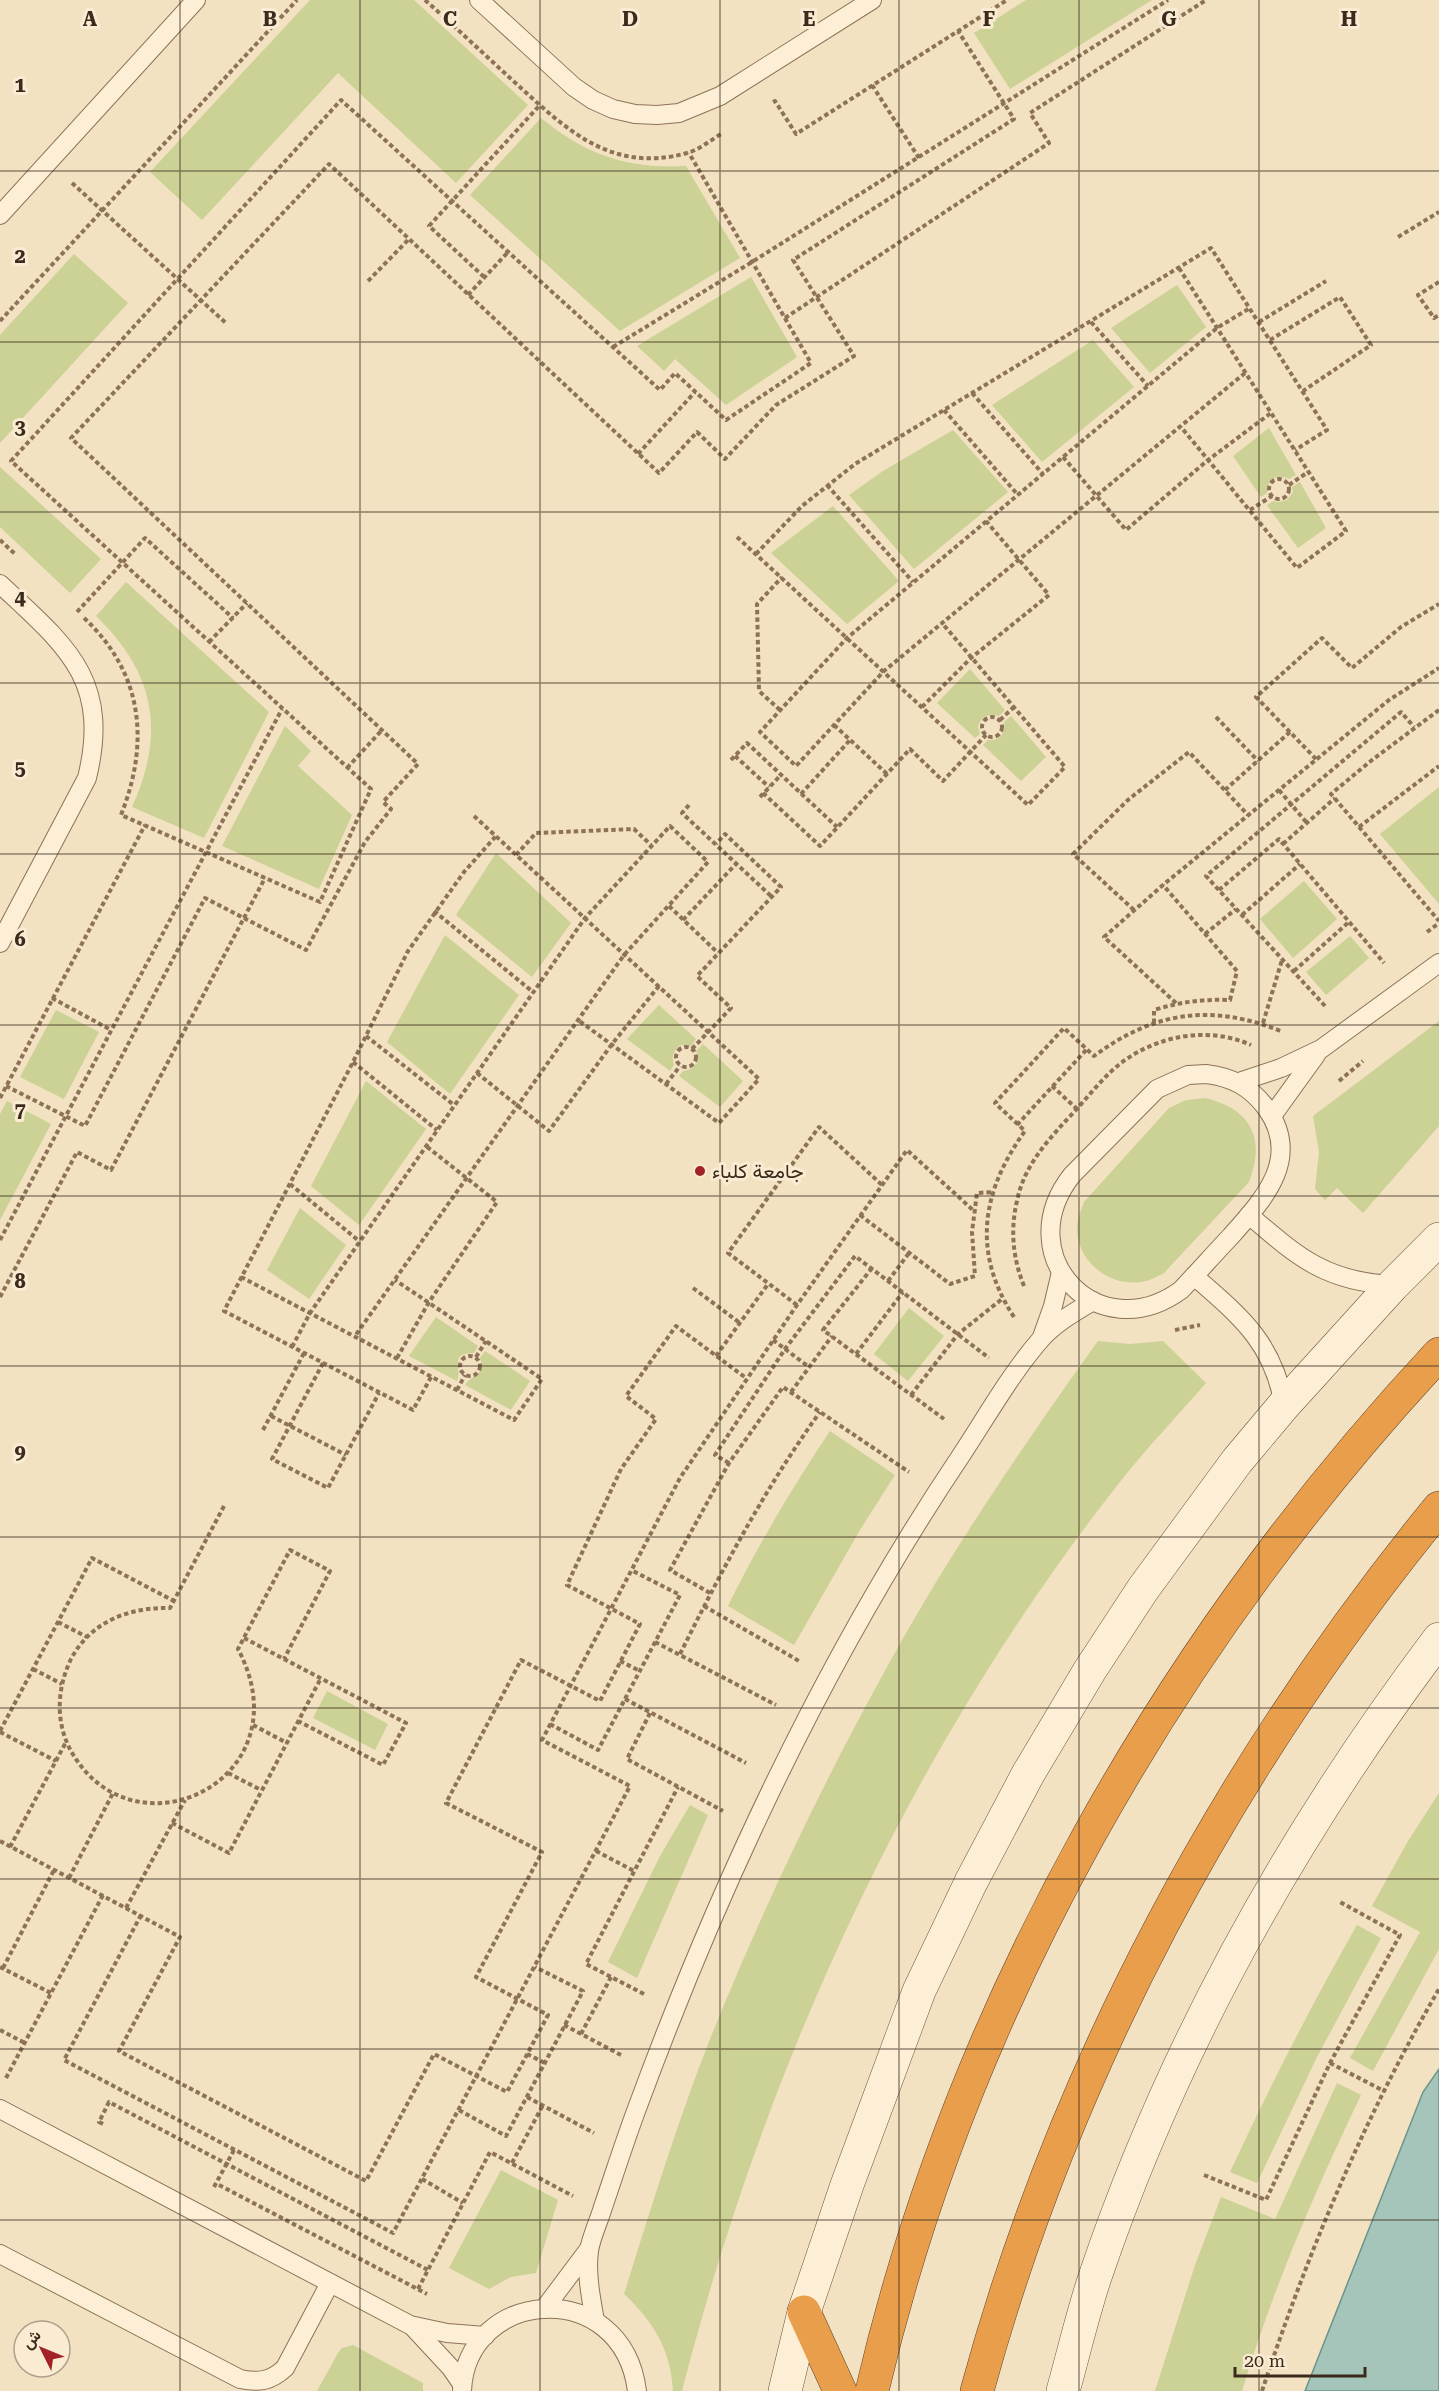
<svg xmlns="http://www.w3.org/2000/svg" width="1439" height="2391" font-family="'Roboto Serif',Vazirmatn,serif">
<rect width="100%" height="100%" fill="#f2e2c2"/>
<!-- green -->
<g fill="#ccd195">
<path d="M310 0H414L528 105 456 183 338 73 202 220 150 172Z"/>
<path d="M1026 0H1152L1010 89 974 33Z"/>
<path d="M541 118C586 155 627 169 686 166L740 258 620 331 470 195Z"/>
<path d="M74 254 128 303 0 443V335Z"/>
<path d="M751 277 797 357 726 405 675 359 664 371 637 346Z"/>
<path d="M1177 285 1206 327 1150 373 1111 328Z"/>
<path d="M1093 340 1134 387 1042 462 992 405Z"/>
<path d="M1269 428 1296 475 1289 479C1277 473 1266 480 1267 493L1261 497 1233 456Z"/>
<path d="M953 430 1008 492 914 569 849 495 883 471Z"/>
<path d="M0 467 101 559 70 593 0 527Z"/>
<path d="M1300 482 1326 528 1298 548 1267 505 1273 501 1278 502 1287 500 1293 492 1292 487Z"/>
<path d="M833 506 899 581 847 624 771 553Z"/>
<path d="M126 582 269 712 204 838 132 807C166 732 155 673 96 616Z"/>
<path d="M970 669 1005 710 999 716C988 713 981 716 978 727L980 734 975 738 937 703Z"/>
<path d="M1011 716 1046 757 1021 781 983 745 988 740C999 741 1006 734 1004 722Z"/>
<path d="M285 726 311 751 298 766 352 815 319 889 222 846Z"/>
<path d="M1439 787V904L1380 834Z"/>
<path d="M496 853 571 923 532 977 456 915Z"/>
<path d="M1304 881 1337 919 1293 958 1260 919Z"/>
<path d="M445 935 519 995 450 1094 387 1042Z"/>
<path d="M1350 936 1369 958 1326 995 1306 972Z"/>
<path d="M659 1005 696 1039 691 1046 680 1045C673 1051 671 1057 674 1065L670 1071 627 1039Z"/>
<path d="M56 1010 99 1032 64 1099 20 1077Z"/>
<path d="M1439 1021V1126L1363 1213 1337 1188 1325 1200 1315 1189 1319 1152 1313 1116Z"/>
<path d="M703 1044 743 1081 720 1107 679 1076 683 1071C694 1070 701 1062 696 1051Z"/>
<path d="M366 1081 426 1129 359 1225 311 1186Z"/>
<path d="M1205 1098C1251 1109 1266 1138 1249 1182L1163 1274C1157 1276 1151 1280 1146 1281 1109 1290 1071 1258 1078 1220 1079 1214 1082 1208 1084 1202L1169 1108 1186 1100Z"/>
<path d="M7 1101 51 1124 0 1220V1114Z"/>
<path d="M300 1208 346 1245 309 1299 267 1270Z"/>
<path d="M909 1308 944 1336 908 1381 874 1354Z"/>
<path d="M436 1317 478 1346 474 1353C448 1353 463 1368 457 1381L409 1356Z"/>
<path d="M1098 1341 1130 1344 1163 1341 1206 1383C1177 1416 1146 1449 1119 1483 910 1749 766 2064 682 2391H673C671 2350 653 2321 624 2294 651 2208 677 2123 710 2039 760 1916 816 1796 880 1680 944 1561 1020 1450 1098 1341Z"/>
<path d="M485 1351 530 1381 511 1410 465 1385C472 1374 487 1375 480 1358Z"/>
<path d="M830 1431 895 1475 860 1530 794 1645 728 1606C758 1545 792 1488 830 1431Z"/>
<path d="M327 1691 388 1724 375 1750 313 1718Z"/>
<path d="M1439 1793V1949L1373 2071 1350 2058 1420 1932 1372 1906 1408 1841Z"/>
<path d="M690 1805 708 1815 637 1978 608 1962 660 1856Z"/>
<path d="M1357 1925 1381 1938 1316 2059 1257 2183 1230 2172C1269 2088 1311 2006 1357 1925Z"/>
<path d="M1337 2083 1361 2095C1315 2191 1273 2288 1242 2391H1155L1195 2265 1221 2197 1275 2219Z"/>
<path d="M501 2170 558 2200 536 2273 511 2277 489 2289 449 2268Z"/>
<path d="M353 2345 423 2383V2391H317L338 2353 342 2348Z"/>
</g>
<!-- water -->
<path fill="#a5c4ba" stroke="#6b9488" stroke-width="1.5" d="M1439 2069V2391H1305L1423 2092Z"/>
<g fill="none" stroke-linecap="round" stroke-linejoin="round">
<!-- lane casing -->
<g stroke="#8e7257" stroke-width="20">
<g id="lane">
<path d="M479 0 574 87 593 100 613 109 635 114 657 115 679 113 720 96 872 0"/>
<path d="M0 215 196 0"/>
<path d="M0 584C66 646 111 679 87 778L0 943"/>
<path d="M1206 1074C1232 1077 1251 1087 1267 1109 1302 1159 1263 1200 1231 1236 1214 1254 1198 1272 1181 1290 1099 1350 1008 1256 1072 1175L1157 1089 1188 1075Z"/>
<path d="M1239 1082 1281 1068 1321 1049 1439 963"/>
<path d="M1272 1116 1316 1055"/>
<path d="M1249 1215C1298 1257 1326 1282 1393 1285"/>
<path d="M1194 1276C1240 1316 1273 1342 1284 1405"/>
<path d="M1042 1337 1053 1306 1061 1272"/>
<path d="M0 2109 410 2325 447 2333 485 2336"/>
<path d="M0 2254 240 2379C259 2383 271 2381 285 2368L330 2283"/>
<path d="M544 2309 589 2249"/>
<path d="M595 2321C591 2298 586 2274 589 2251 591 2237 599 2221 603 2207 615 2172 626 2137 639 2103 723 1876 827 1655 962 1454 987 1416 1012 1372 1041 1339 1055 1323 1075 1312 1093 1301"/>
<path d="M412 2326 451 2368 462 2384"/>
<path d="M462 2391C466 2288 622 2275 637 2391"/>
</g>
</g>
<!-- secondary casing -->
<g stroke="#70533b" stroke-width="34">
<g id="secondary">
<path d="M785 2391 804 2312 847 2185 919 1991 971 1882 1028 1774 1090 1670 1143 1589 1237 1461 1284 1405 1393 1285 1439 1239"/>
<path d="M1063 2391C1074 2352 1083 2312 1096 2274 1175 2042 1292 1834 1439 1639"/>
</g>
</g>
<!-- highway casing -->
<g stroke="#5b402c" stroke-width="34">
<g id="highway">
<path d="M804 2312 840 2391"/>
<path d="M872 2391C962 2005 1170 1643 1439 1354"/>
<path d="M977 2391C1065 2068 1228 1766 1439 1508"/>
</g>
</g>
<!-- path -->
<g stroke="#8e7257" stroke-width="4" stroke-dasharray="4.5 3" stroke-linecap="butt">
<path d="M425 0C454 26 482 52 510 78 562 125 608 175 687 153 699 150 712 139 723 133"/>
<path d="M872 85 919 158"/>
<path d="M773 102 775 101 796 134 1007 0"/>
<path d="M72 183 227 324"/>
<path d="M1398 237 1439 212"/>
<path d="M1179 268 1346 531 1297 568 1181 427"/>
<path d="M484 277 429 226 540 105"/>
<path d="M368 281 409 239"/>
<path d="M1439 282 1418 295 1434 318 1439 315"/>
<path d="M468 295 508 252"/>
<path d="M785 318 1049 143 1030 113 1206 0"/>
<path d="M0 321 297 0"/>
<path d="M1091 322 1148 386"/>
<path d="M1259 322 1326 281"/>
<path d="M1270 340 1340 297 1371 345 1303 391"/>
<path d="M613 347 752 262 1168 0"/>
<path d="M1245 373 884 671 796 766 760 732 847 638 1217 328 1250 308"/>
<path d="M972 393 1043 474"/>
<path d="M944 410 1018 495"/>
<path d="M638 454 695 392"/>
<path d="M1063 457 1126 530 1208 460 1271 413"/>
<circle cx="1279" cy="489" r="10"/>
<path d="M827 485 913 582"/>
<path d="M1289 485 1308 472"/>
<path d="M1250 510 1272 496"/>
<path d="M737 537 1028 805 1065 767 942 623"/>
<path d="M0 540 15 554"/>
<path d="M756 554 802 506 855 464 1211 248 1327 430 1295 450"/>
<path d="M77 612 145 538 233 618"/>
<path d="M84 618C143 673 150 742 121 815L320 902 371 789 11 461 341 100 660 390 675 373 726 420 811 363 689 153"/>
<path d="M209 642 247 603"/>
<path d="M922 707 971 658 1049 595 986 521"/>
<path d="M780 710 759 691 757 604 782 577"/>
<path d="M1439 710 1372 760 1331 794 1439 921"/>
<circle cx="992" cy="727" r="10"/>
<path d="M1216 717 1258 761"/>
<path d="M1000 720 1014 707"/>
<path d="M834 725 887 774"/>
<path d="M735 756 769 787"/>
<path d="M1316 759 1256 697 1322 638 1352 668 1401 627 1439 604"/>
<path d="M731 760 747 743 837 827"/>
<path d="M347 768 382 730"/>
<path d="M1225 790 1290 732"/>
<path d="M1279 790 1307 823"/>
<path d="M763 793 820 846 910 749 943 781 986 735"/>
<path d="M801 794 850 740"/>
<path d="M760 797 781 775"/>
<path d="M689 805 682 813 772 897"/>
<path d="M474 816 759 1079 719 1123 578 1020"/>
<path d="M1359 827 1439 766"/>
<path d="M1283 844 1335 798"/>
<path d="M516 855 536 833 634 829 651 845"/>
<path d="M1219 890 1279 839 1384 963"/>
<path d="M669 906 718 953"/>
<path d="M1134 910 1073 854 1129 799 1189 752 1248 815"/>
<path d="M434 911 533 992"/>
<path d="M1242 915 1300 864"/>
<path d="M683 920 736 864"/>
<path d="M1427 932 1439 923"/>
<path d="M1205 934 1236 909"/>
<path d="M1294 971 1349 922"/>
<path d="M52 998 111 1030"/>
<path d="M1176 1003 1104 937 1163 885 1389 700 1439 668"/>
<path d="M1325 1006 1206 876 1401 712 1414 727"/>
<path d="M1154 1023V1010C1180 1002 1202 999 1230 1000L1237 971 1163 885"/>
<path d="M1263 1023 1282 960"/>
<path d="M366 1036 454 1105"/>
<circle cx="686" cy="1057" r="10"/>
<path d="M692 1049 731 1008 697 976 781 887 725 834 716 844"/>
<path d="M353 1062 437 1130"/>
<path d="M477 1073 549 1131 612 1044 659 986"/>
<path d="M1339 1081 1363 1061"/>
<path d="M666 1084 680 1066"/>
<path d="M6 1086 85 1126 205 898 306 950 365 842 391 809 383 802 418 764 71 438 329 164 659 473 697 432 725 459 776 405 854 356 793 260 1014 119 958 31"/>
<path d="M1052 1086 1077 1109"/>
<path d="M0 1098 145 825"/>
<path d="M1017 1125 1087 1049"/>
<path d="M290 1184 359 1241"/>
<path d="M860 1215 950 1284 975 1276 972 1232 977 1193 993 1192"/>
<path d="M0 1240 282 709"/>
<path d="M872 1268 823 1330 944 1419"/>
<path d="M241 1277 514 1420 542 1379 395 1280"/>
<path d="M888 1281 909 1253"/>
<path d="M1024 1286C1013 1259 1010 1230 1017 1201 1024 1165 1049 1139 1073 1113 1089 1096 1103 1077 1121 1063 1158 1035 1209 1026 1251 1045"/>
<path d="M693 1288 740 1323"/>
<path d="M0 1297 77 1152 111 1170 265 878"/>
<path d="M797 1305 728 1253 819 1127 882 1185"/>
<path d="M1014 1317C972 1253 981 1192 1025 1131L995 1103 1064 1028 1094 1056C1155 1011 1212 1003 1283 1032"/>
<path d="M1175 1330 1200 1325"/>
<path d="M773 1340 809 1367"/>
<path d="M292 1347 310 1313 585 918 670 826 708 862 624 955 355 1336"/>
<path d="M856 1354 903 1292"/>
<circle cx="470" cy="1366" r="10"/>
<path d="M716 1356 768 1284"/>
<path d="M476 1357 486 1341"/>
<path d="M397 1358 429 1302 497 1202 426 1146"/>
<path d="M323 1363 272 1459 328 1488 379 1393"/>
<path d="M431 1377 413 1410 224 1311 353 1062 408 951 464 872 496 836"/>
<path d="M457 1390 465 1375"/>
<path d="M791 1392 832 1336"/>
<path d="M911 1395 958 1334 1002 1299"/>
<path d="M271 1416 346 1455"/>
<path d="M263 1430 304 1353"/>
<path d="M729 1463 715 1455 785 1349 855 1256 989 1358"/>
<path d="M224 1506 170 1608C130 1607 91 1621 71 1659 57 1688 55 1722 71 1751 134 1863 307 1779 238 1649L290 1550 330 1571 284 1659"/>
<path d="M710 1593 670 1570 729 1463 783 1387 909 1472"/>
<path d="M704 1606 799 1661"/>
<path d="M58 1622 87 1637"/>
<path d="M244 1638 406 1723 383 1765 298 1721"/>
<path d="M655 1642 776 1705"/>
<path d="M680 1654C722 1570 765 1488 820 1412"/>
<path d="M620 1661 640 1671"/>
<path d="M33 1669 62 1684"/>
<path d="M625 1699 746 1763"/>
<path d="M650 1713 627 1759 723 1811"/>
<path d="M550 1724 598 1750 680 1595 631 1570"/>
<path d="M253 1725 287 1743"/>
<path d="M0 1731 92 1558 174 1601"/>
<path d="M0 1732 56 1761"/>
<path d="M228 1773 261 1790"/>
<path d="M172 1823 229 1853 321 1678"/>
<path d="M0 1841 180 1937 119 2051 366 2181 434 2054 507 2092 548 2015 476 1977 542 1852 446 1803 521 1660 600 1701 640 1624 567 1585 621 1469 656 1419 626 1396 676 1326 746 1378"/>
<path d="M10 1847 66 1742"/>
<path d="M596 1851 634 1871"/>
<path d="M69 1878 113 1793"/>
<path d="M126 1908 185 1800"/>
<path d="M141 1915 64 2060 393 2233 630 1786 542 1740 680 1478 797 1305 907 1150 974 1211"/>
<path d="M0 1967 51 1993"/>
<path d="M3 1968 54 1870"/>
<path d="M644 1994 586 1964 678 1787"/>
<path d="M564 2025 621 2055"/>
<path d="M0 2030 25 2043"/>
<path d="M581 2034 611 1977"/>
<path d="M527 2054 545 2063"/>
<path d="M1330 2063 1384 2091"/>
<path d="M6 2078 103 1895"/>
<path d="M527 2097 594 2133"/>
<path d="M459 2110 506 2136 583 1991 535 1967"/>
<path d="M103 2124 99 2122 109 2102 428 2270"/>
<path d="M512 2163 543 2105"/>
<path d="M1204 2175 1266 2200 1330 2063 1400 1935 1340 1902"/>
<path d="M422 2179 463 2203"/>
<path d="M219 2185 427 2294"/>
<path d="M214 2187 234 2150"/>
<path d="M418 2289 490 2152 573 2196"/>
<path d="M1262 2391C1308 2252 1365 2116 1439 1989"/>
</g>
<!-- lane -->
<use href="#lane" stroke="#fcefd6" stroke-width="18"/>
<!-- secondary -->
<use href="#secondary" stroke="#fcefd6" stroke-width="33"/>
<!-- highway -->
<use href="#highway" stroke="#e99e4c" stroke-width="33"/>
</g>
<!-- grid -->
<path fill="none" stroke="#3c2b1d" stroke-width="1.5" stroke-opacity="0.55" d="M180 0V2391M360 0V2391M540 0V2391M720 0V2391M899 0V2391M1079 0V2391M1259 0V2391M0 171H1439M0 342H1439M0 512H1439M0 683H1439M0 854H1439M0 1025H1439M0 1196H1439M0 1366H1439M0 1537H1439M0 1708H1439M0 1879H1439M0 2049H1439M0 2220H1439"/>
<!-- markers -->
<circle fill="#a32227" stroke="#f9ecd3" stroke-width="2" cx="700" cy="1171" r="6"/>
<g text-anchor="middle" stroke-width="6" stroke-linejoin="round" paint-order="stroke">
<!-- poi labels -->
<g font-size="20" fill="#3c2b1d" stroke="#f9ecd3" text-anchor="start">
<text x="712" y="1178">جامعة كلباء</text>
</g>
</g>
<g font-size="20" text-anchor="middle" font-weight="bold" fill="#3c2b1d" stroke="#f9ecd3" stroke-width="6" stroke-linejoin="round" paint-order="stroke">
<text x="90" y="26">A</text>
<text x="270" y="26">B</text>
<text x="450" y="26">C</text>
<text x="630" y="26">D</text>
<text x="809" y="26">E</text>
<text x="989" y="26">F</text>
<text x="1169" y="26">G</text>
<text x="1349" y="26">H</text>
<text x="20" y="92">1</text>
<text x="20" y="263">2</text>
<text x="20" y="434">3</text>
<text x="20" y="605">4</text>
<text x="20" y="775">5</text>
<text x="20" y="946">6</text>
<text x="20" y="1117">7</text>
<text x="20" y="1288">8</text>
<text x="20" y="1459">9</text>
</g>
<!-- north arrow -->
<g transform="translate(42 2349) rotate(313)"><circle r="28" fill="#f9ecd3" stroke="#ad9f8a" stroke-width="1.5"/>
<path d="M0-4.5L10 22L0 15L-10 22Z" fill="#a32227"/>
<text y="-9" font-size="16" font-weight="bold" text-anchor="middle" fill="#3c2b1d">ش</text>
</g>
<!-- scale -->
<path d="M1235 2367v9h130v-9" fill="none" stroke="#3c2b1d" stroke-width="3"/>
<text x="1244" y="2367" font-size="18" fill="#3c2b1d" stroke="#f9ecd3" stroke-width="4.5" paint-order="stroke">20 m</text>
</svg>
